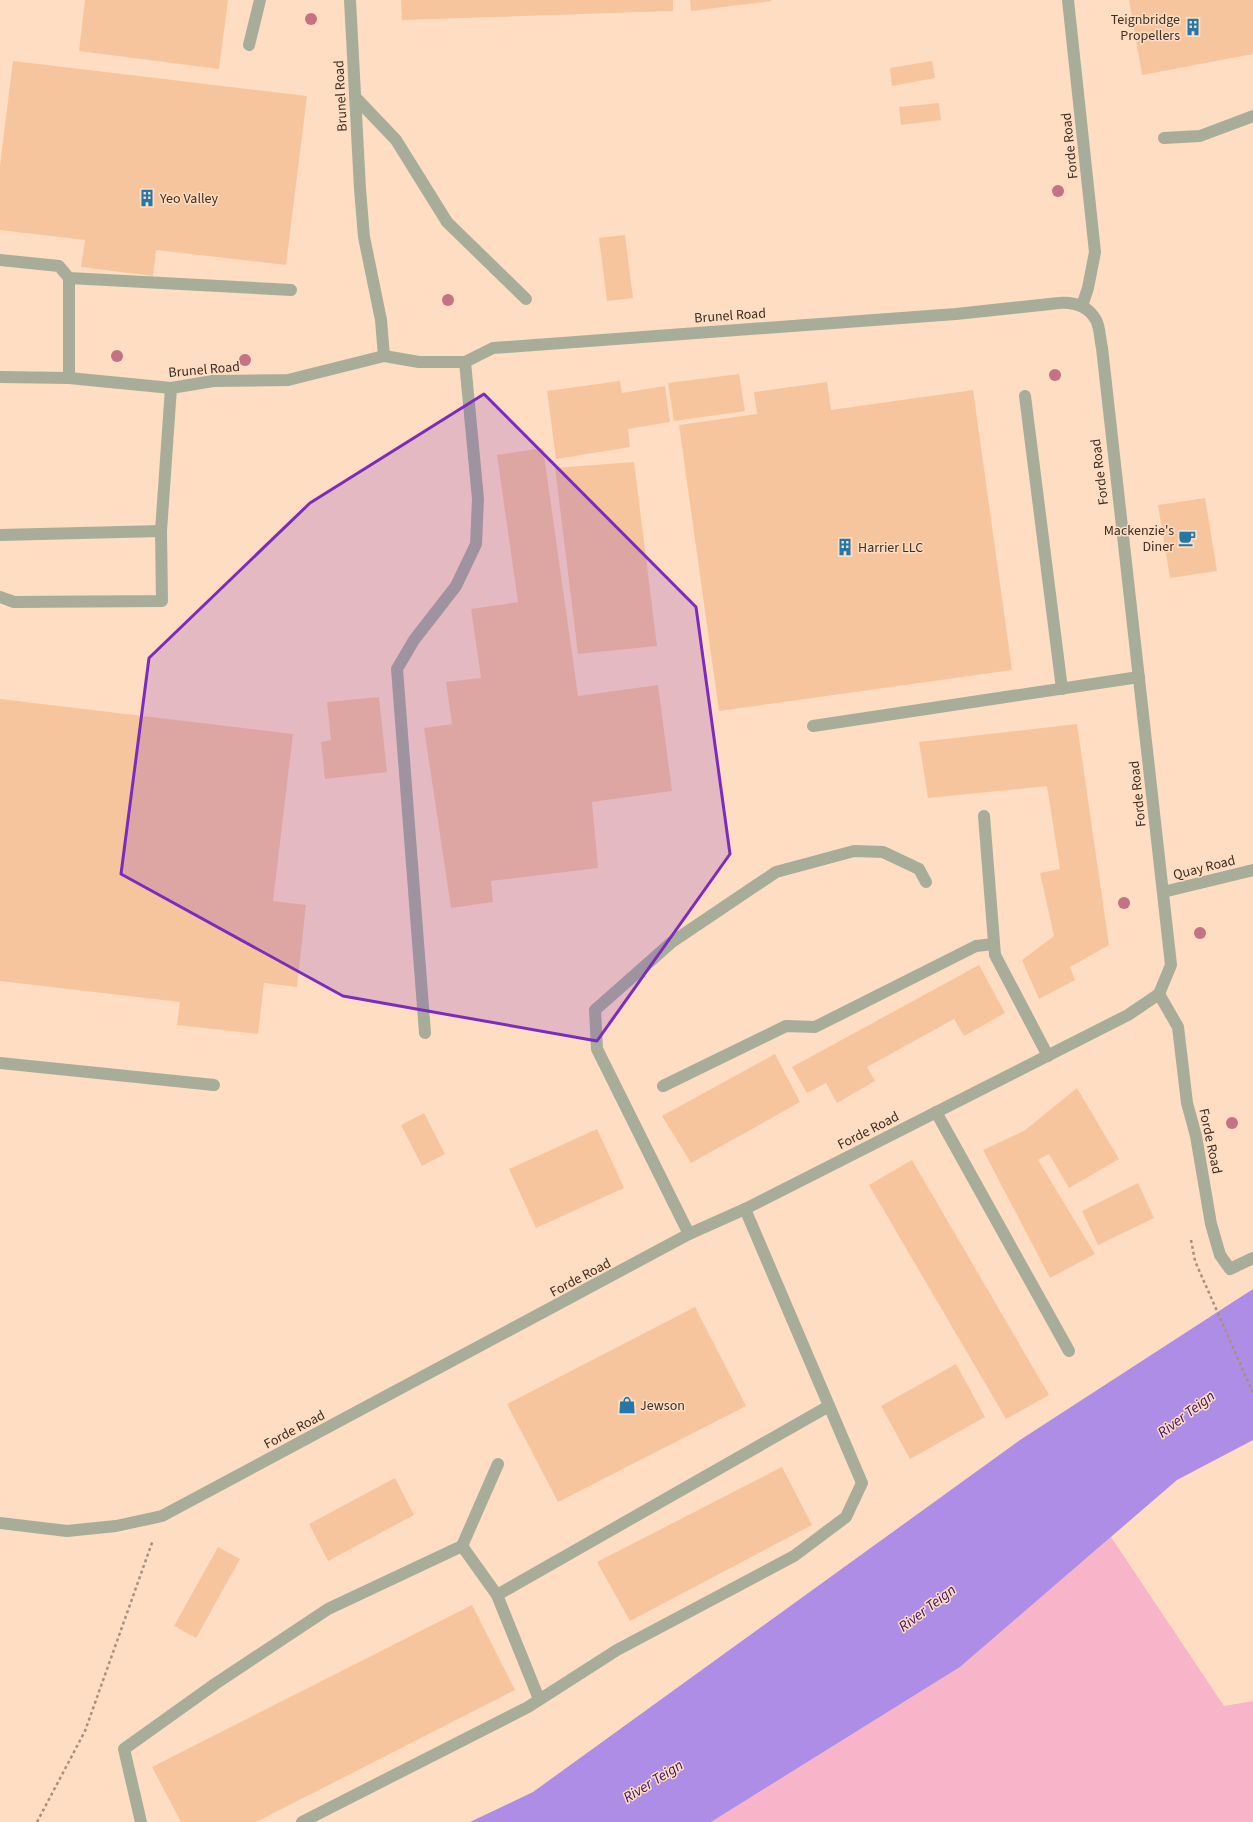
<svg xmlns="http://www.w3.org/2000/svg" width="1253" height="1822" font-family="'Source Sans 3',sans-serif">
<rect width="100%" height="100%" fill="#feddc3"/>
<!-- green -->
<path fill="#f8b5c9" d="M1111 1537 1224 1706 1253 1701V1822H711L960 1667Z"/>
<!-- water -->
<path fill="#ad8de5" d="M1253 1289V1440L1177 1480 960 1667 711 1822H470L533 1792 1020 1440Z"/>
<!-- building -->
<g fill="#f7c59d">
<path d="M85 0H228L219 69 79 51Z"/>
<path d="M401 0H673V11L402 20Z"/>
<path d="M690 0H771V1L691 11Z"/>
<path d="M1129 0H1253V54L1142 75Z"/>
<path d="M13 61 307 96 286 265 156 250 153 276 81 267 85 240 0 230V166Z"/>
<path d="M932 61 935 78 892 86 890 68Z"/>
<path d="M939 103 941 120 901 125 899 107Z"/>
<path d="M625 235 633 298 607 301 599 238Z"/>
<path d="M739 374 745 411 674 421 668 383Z"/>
<path d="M620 381 622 393 665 386 670 422 628 429 630 447 556 459 547 391Z"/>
<path d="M827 382 831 410 973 390 1012 670 719 711 679 425 757 414 754 392Z"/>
<path d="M543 448 578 696 658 685 672 791 592 802 598 868 491 881 493 902 451 908 424 728 452 724 446 682 481 678 471 609 518 602 497 455Z"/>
<path d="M634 462 657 646 578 654 555 468Z"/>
<path d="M1205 498 1217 571 1170 578 1158 505Z"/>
<path d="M379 697 387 772 325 779 321 742 331 740 327 702Z"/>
<path d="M0 699 293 734 273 901 306 905 297 987 264 983 258 1034 177 1025 180 1002 0 981Z"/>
<path d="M1077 724 1109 945 1070 967 1075 980 1039 999 1022 960 1054 936 1040 873 1060 869 1047 786 928 798 919 742Z"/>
<path d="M979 965 1005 1013 964 1036 954 1019 867 1067 875 1081 837 1103 826 1083 807 1093 792 1067Z"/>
<path d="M775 1054 800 1102 691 1163 662 1116Z"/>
<path d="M1077 1088 1119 1159 1069 1188 1049 1154 1038 1160 1095 1254 1050 1278 983 1150 1024 1131Z"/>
<path d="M424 1113 445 1154 422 1166 401 1125Z"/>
<path d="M597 1129 624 1188 536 1228 509 1169Z"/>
<path d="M912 1160 1049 1395 1006 1419 869 1185Z"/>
<path d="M1138 1183 1154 1218 1098 1245 1082 1211Z"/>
<path d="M695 1307 746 1406 558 1502 507 1404Z"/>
<path d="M956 1364 985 1417 910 1459 881 1406Z"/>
<path d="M782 1467 812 1525 630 1621 597 1562Z"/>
<path d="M395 1478 414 1515 328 1561 309 1524Z"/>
<path d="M218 1547 240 1559 196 1638 174 1626Z"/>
<path d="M472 1605 515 1690 256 1822H181L152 1767Z"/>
</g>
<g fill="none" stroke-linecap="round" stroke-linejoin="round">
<!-- path -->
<g stroke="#a9907c" stroke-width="2.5" stroke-dasharray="3 3" stroke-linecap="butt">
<path d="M1191 1240 1195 1261 1253 1393"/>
<path d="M37 1822 85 1731 153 1540"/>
</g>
<!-- lane -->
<g stroke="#a8ad99" stroke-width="12">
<path d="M249 45 260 0"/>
<path d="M355 97 396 140 447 222 526 299"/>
<path d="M1164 138 1200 136 1253 116"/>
<path d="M0 260 59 266 69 278 291 290"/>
<path d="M69 378V278"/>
<path d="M1025 396 1062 689"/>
<path d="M0 535 161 531"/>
<path d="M0 597 14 602 162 601 161 531 171 388"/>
<path d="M813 726 1139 677"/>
<path d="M984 816 995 955 1048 1056"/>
<path d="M1159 994 1178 1027 1187 1103 1196 1136 1211 1224 1220 1255 1230 1269 1253 1258"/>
<path d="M425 1033 397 669 414 640 456 586 476 544 478 499 465 362"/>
<path d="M0 1063 214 1085"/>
<path d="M663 1086 786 1026 815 1027 976 946 994 944"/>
<path d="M936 1112 1069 1351"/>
<path d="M689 1234 597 1049 595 1010 672 942 776 872 854 851 883 852 919 869 926 882"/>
<path d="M462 1546 497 1595 829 1406"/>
<path d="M497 1595 539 1699"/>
<path d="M141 1822 124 1749 215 1684 328 1609 462 1546 498 1464"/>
<path d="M302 1822 528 1707 617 1650 794 1556 846 1517 862 1483 745 1209"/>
</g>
<!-- street -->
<g stroke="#a8ad99" stroke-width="12">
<path d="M350 0 360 189 364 237 381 320 384 356"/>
<path d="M1068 0 1095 252 1088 288 1082 306"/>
<path d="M0 377 69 378 171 388 213 381 288 380 384 356 419 362H465L493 348 956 314 1059 303C1074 302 1088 306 1096 320 1100 327 1100 340 1102 348L1171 965 1159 994 1128 1015 745 1209 689 1234 162 1516 116 1526 67 1531 0 1523"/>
<path d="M1163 892 1253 870"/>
</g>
</g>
<!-- trees -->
<g fill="#c47284">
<circle cx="311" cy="19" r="6"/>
<circle cx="1058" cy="191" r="6"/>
<circle cx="448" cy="300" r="6"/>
<circle cx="117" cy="356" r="6"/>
<circle cx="245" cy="360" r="6"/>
<circle cx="1055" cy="375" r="6"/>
<circle cx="1124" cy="903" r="6"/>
<circle cx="1200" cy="933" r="6"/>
<circle cx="1232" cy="1123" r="6"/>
</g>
<!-- marked area -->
<path fill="#7b2cbf" fill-opacity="0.2" stroke="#7b2cbf" stroke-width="3" stroke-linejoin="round" d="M484 394 696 607 730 854 597 1041 343 996 121 874 149 658 310 503Z"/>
<!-- icons -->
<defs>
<g id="building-bare" transform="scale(1.38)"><path d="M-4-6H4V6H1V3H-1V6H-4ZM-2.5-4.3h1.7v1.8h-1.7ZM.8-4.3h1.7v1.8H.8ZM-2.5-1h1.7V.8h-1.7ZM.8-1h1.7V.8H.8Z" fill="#2577a8" stroke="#feddc3" stroke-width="2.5" paint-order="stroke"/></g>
<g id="cafe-bare" transform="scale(1.38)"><path d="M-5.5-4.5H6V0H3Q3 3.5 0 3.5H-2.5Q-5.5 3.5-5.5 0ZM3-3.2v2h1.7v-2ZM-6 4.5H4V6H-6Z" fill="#2577a8" stroke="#feddc3" stroke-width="2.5" paint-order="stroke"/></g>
<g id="shop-bare" transform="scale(1.38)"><path d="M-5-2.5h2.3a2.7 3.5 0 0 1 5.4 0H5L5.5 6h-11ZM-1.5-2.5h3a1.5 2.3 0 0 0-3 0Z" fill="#2577a8" stroke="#feddc3" stroke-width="2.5" paint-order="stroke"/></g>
</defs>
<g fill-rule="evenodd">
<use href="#building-bare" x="1193" y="27"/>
<use href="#building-bare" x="147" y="198"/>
<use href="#cafe-bare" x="1187" y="538"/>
<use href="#building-bare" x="845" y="547"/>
<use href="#shop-bare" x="627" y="1405"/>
</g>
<g text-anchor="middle" stroke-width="3" stroke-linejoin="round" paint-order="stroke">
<!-- poi labels -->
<g font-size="14" fill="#3e2e22" stroke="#feddc3" text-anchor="start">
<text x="1180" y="24" text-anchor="end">Teignbridge<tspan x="1180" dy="16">Propellers</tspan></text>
<text x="160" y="203">Yeo Valley</text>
<text x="1174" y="535" text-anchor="end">Mackenzie's<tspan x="1174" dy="16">Diner</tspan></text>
<text x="858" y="552">Harrier LLC</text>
<text x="640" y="1410">Jewson</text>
</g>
<!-- street labels -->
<g font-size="14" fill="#3e2e22" stroke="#feddc3">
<text transform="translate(340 96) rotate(-93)" y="5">Brunel Road</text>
<text transform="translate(1069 146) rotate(-96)" y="5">Forde Road</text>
<text transform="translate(730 315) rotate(-4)" y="5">Brunel Road</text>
<text transform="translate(204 369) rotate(-5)" y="5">Brunel Road</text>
<text transform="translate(1099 472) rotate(-97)" y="5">Forde Road</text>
<text transform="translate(1137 794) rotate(-96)" y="5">Forde Road</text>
<text transform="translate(1204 867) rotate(-14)" y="5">Quay Road</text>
<text transform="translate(868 1130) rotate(-27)" y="5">Forde Road</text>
<text transform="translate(1211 1141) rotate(78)" y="5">Forde Road</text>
<text transform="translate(580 1277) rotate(-28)" y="5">Forde Road</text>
<text transform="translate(294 1429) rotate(-28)" y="5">Forde Road</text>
</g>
<!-- water labels -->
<g font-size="15" font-style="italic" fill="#371160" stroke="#feddc3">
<text transform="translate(1186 1414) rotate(-37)" y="5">River Teign</text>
<text transform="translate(927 1608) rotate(-37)" y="5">River Teign</text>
<text transform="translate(653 1781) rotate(-32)" y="5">River Teign</text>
</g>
</g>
</svg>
